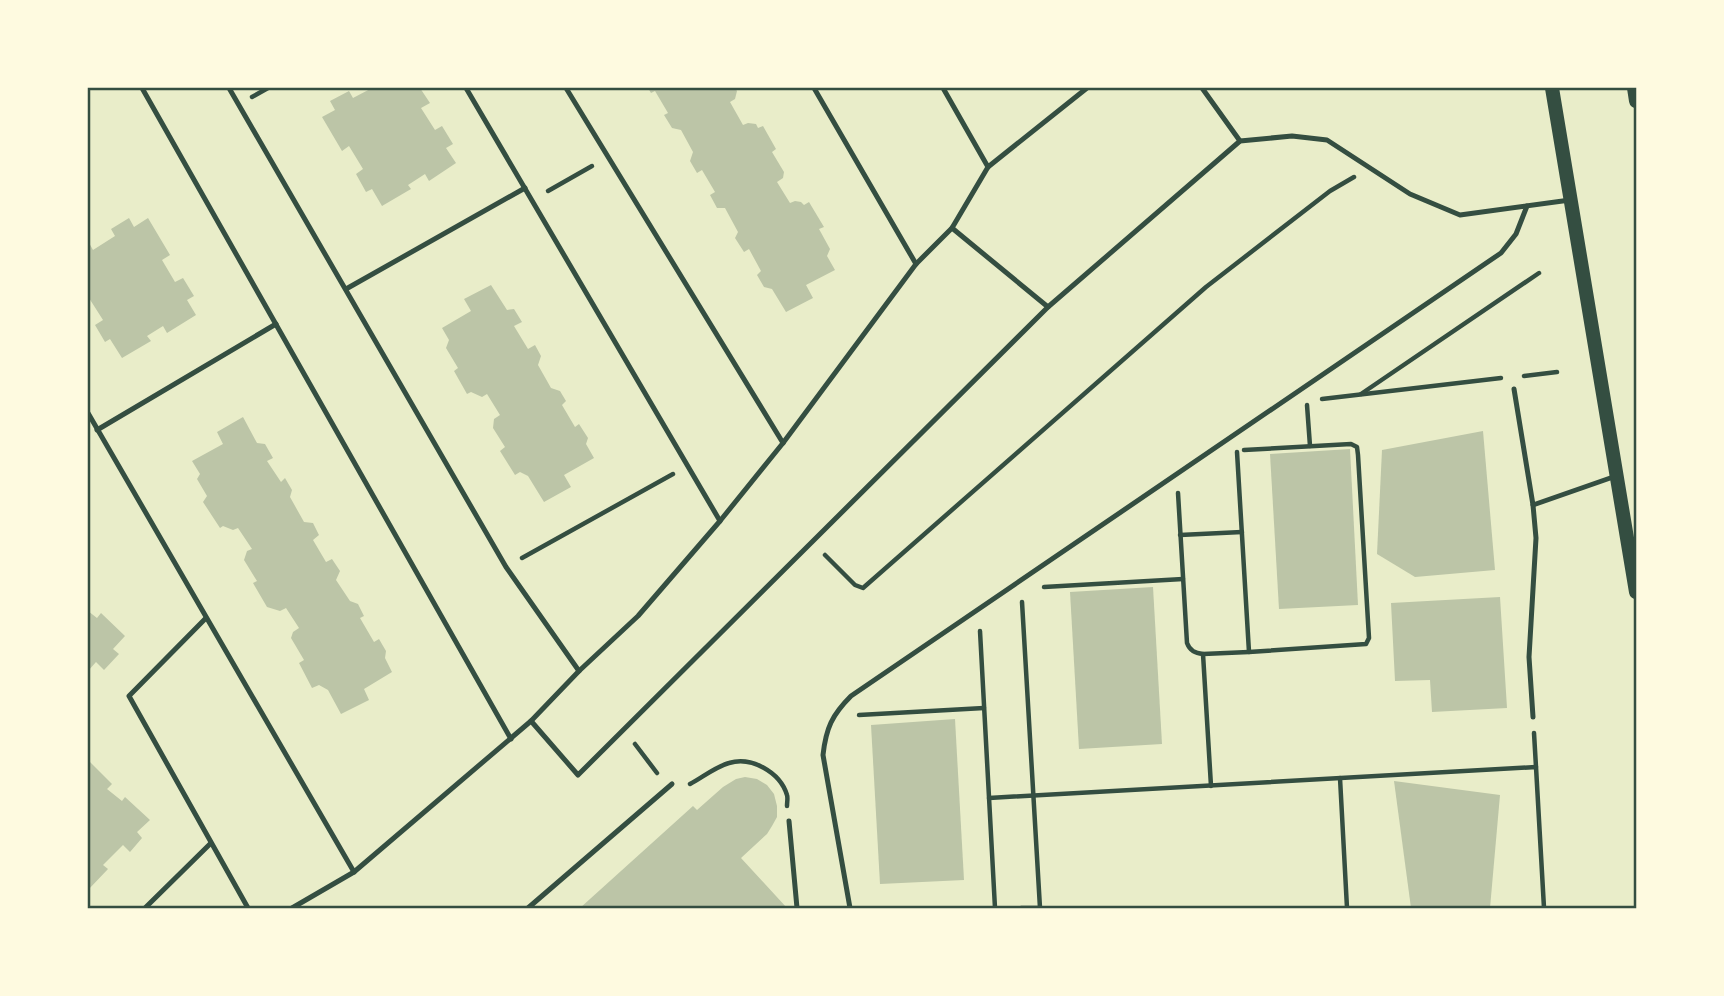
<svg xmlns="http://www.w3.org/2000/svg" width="1724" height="996" font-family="'Fira Sans Condensed',sans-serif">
<rect width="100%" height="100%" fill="#e9edc9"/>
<!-- building -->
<g fill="#bcc5a7">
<path d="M372 88H420L430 103 421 108 435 130 442 126 453 144 446 148 456 163 429 181 425 174 408 185 411 189 382 206 372 189 366 192 356 174 363 169 349 146 342 151 322 117 335 110 330 101 349 91 353 98Z"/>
<path d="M648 88H735L737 91 735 99 730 102 743 125 748 123 756 124 758 128 763 126 776 149 772 152 784 172 783 178 777 182 790 203 795 201 801 202 804 205 809 202 824 227 819 229 830 249 827 256 835 270 806 285 813 298 786 312 772 289 764 287 757 275 761 271 749 249 744 252 735 238 738 232 725 208H717L710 195 715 192 702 170 697 173 690 161 693 152 681 130 672 128 664 115 668 113 655 91 651 93Z"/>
<path d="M129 218 134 227 148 218 170 255 162 260 175 282 183 278 194 296 187 300 196 315 167 333 163 326 147 336 151 341 122 358 110 339 105 342 95 325 103 320 89 298 88 299V241L93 250 115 236 111 229Z"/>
<path d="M491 285 507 310 514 309 522 322 514 326 528 349 535 345 541 356 538 365 551 388 560 391 566 401 562 405 575 427 579 424 588 438 586 444 594 458 564 475 571 487 544 502 528 476 520 472 515 475 500 451 505 447 493 428 494 419 500 415 487 394 482 397 471 392 467 394 454 371 458 368 446 348 449 340 442 328 471 311 464 299Z"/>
<path d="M243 417 257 443 265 444 273 458 267 461 281 482 285 478 292 490 290 497 304 522 313 523 319 535 313 540 326 562 332 559 340 571 336 580 350 601 358 604 364 616 360 618 374 642 379 639 386 651 385 658 392 672 364 689 369 700 341 714 328 690 319 685 312 688 299 663 304 660 291 638 293 632 299 628 286 608 280 611 267 607 253 583 257 581 244 560 247 551 252 549 238 528 233 530 223 526 220 528 203 502 207 496 197 479 200 474 192 461 223 444 217 432Z"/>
<path d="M1483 431 1495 570 1415 577 1377 554 1382 450Z"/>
<path d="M1350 449 1358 605 1279 609 1270 454Z"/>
<path d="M1153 587 1162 744 1079 749 1070 592Z"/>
<path d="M1500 597 1507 708 1432 712 1430 680 1395 681 1391 603Z"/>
<path d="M88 611 97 618 101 613 125 636 113 649 119 654 104 670 96 662 88 671Z"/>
<path d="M955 719 964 880 880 884 871 725Z"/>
<path d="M88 760 112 784 107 789 122 801 125 797 150 820 137 832 142 838 130 852 123 845 103 865 108 869 88 890Z"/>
<path d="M745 777 757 779 767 785 774 794 777 806V817L772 826 767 834 741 858 787 908H580L693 806 697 810 723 787 736 779Z"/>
<path d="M1394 781 1500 795 1490 908H1411Z"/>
</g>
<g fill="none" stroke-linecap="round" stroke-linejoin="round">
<!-- path -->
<g stroke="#344e41" stroke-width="4.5">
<path d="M252 97 268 88"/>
<path d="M548 191 592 166"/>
<path d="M1524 376 1557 372"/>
<path d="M1361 394 1539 273"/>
<path d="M1322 399 1501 378"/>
<path d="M1307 405 1310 446"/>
<path d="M1237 452 1249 652 1366 644 1369 638 1358 455 1357 447 1351 444 1244 450"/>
<path d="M1178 493 1187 643C1190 651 1195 653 1203 654L1211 786"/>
<path d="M1180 535 1242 532"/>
<path d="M825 555 855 585 863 588 1206 287 1330 191 1354 177"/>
<path d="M522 558 673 474"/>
<path d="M1044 587 1183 579"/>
<path d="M1022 602 1040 908"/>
<path d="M980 631 995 908"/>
<path d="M1203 654 1249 652"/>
<path d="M859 715 984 708"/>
<path d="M1534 733 1536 767"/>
<path d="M635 744 657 773"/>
<path d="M1340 778 1347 908"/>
<path d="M690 784C703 777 715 767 729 763 751 756 780 772 787 795 788 798 787 802 787 806"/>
<path d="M989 798 1536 767 1544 908"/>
<path d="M1021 908H1040"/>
</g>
<!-- service -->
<g stroke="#344e41" stroke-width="5">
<path d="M142 88 511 739"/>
<path d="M229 88 506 567 579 671"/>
<path d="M466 88 720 521"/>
<path d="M566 88 783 443"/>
<path d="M814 88 916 264"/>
<path d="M943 88 988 167 1087 88"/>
<path d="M1202 88 1240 141"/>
<path d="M952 228 1048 307"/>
<path d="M346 289 525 188"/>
<path d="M1514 389 1533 505 1536 538 1529 657 1533 717"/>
<path d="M88 413 354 872"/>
<path d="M97 430 276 324"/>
<path d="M1533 505 1616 476"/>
<path d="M206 618 129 696 248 908"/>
<path d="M531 721 578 775 1048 307 1240 141 1292 136 1327 140 1410 194 1460 215 1570 200"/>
<path d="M789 821 797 908"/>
<path d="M145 908 211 843"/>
<path d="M292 908 354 872 531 721 579 671 638 616 720 521 783 443 916 264 952 228 988 167"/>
<path d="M528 908 672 784"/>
<path d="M850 908 823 755C826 728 832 715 851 696L1501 253 1516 234 1527 206"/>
</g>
<!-- secondary -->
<g stroke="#344e41" stroke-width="14">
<path d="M1552 88 1636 592"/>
<path d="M1634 88 1636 101"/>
</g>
</g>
<!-- border -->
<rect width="1724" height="996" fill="none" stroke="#fefae0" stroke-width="178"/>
<rect x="89" y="89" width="1546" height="818" fill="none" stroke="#344e41" stroke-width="2.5"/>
</svg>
